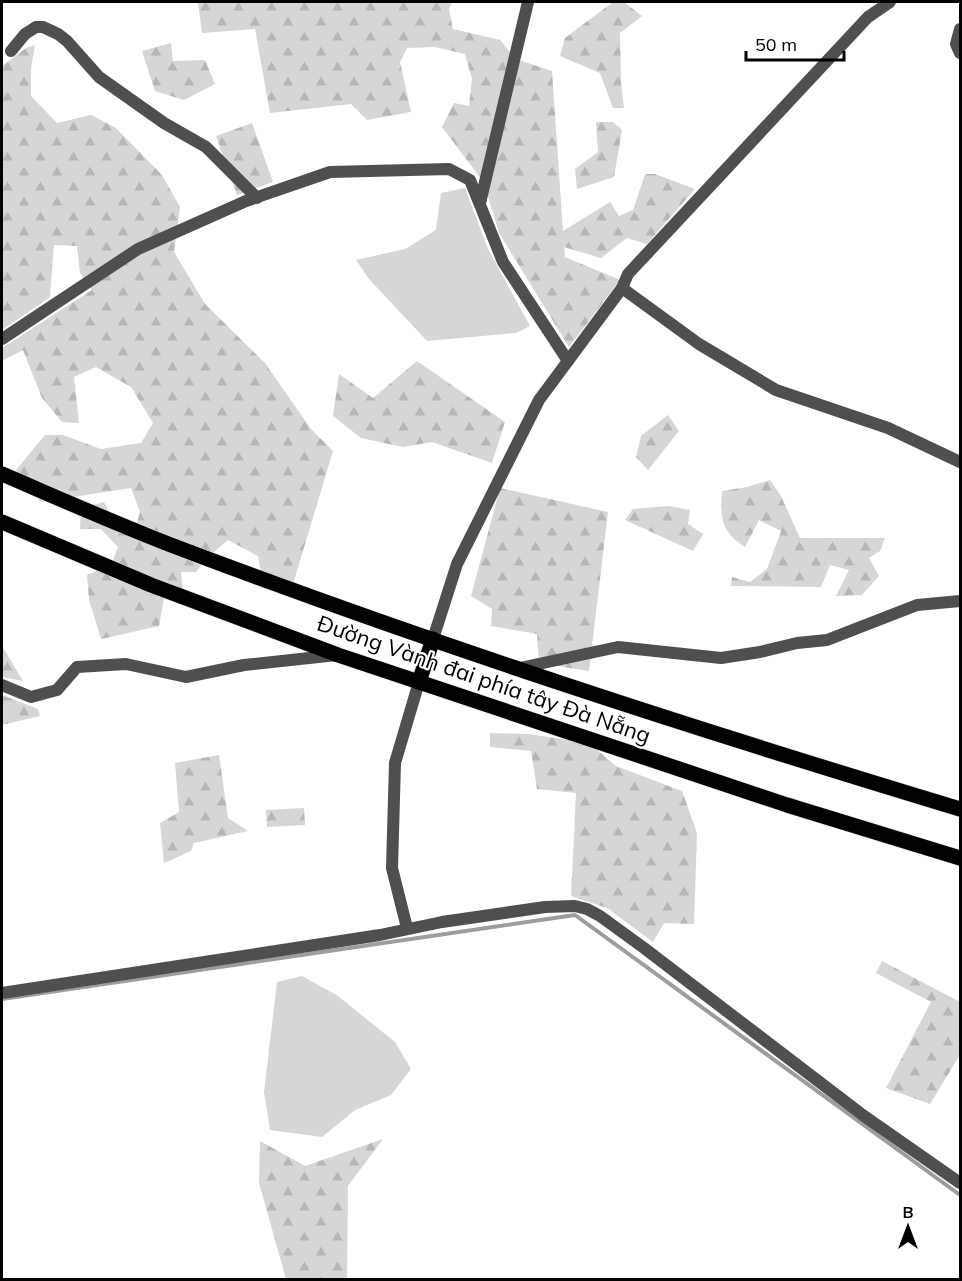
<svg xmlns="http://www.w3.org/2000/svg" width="962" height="1281" font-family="Mulish,sans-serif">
<defs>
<pattern id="forest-firs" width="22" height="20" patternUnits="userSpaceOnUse" patternTransform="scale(1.5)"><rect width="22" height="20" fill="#d6d6d6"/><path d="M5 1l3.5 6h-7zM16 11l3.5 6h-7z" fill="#b6b6b6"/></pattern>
</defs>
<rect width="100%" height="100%" fill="#fff"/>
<!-- green -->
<g fill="#d6d6d6">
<path d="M465 188 488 249 530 326 516 333 427 341 369 279 356 260 405 249 436 230 441 193Z"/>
<path d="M302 976 338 996 395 1042 411 1069 391 1095 355 1110 322 1137 270 1130 264 1092 277 982Z"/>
</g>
<!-- forest -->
<g fill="url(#forest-firs)">
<path d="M198 2H452L449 9 453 29 500 40 516 59 552 71 563 231 610 202 619 216 633 210 645 174H655L695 189 647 244 627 238 601 258 564 247 565 257 620 280 569 347 499 233 484 183 442 127 454 103 469 106 472 79 465 54 435 47 407 48 400 62 411 112 367 120 351 104 270 113 255 29 202 33Z"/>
<path d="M613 2H624L642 16 620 33 621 82 624 108H613L600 73 560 56 565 38Z"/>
<path d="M171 43 173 61 205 60 215 84 184 100 155 91 142 51Z"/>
<path d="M35 45 31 68V96L57 123 91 115 116 128 162 175 180 207 174 252 205 304 265 363 311 429 333 451 293 584 262 577 258 556 228 540 205 560 196 572H181L184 600 164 598 159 626 101 639 89 600 87 575 112 563 118 547 101 529H80L81 508 104 502 121 534H134L140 512 131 488 41 502 16 470 45 435H63L101 449 141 443 153 423 131 387 96 367 74 377 79 423 62 422 42 398 23 350 2 361V348L92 290 80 273 77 246 54 245 50 297 2 330V66L26 48Z"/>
<path d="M596 122H613L622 130 614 177 577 189 575 169 598 152Z"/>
<path d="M252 123 273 182 237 195 216 136Z"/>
<path d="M417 361 505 422 492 463 432 442 403 447 361 438 333 416 339 374 373 398Z"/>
<path d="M668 415 679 431 648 470 636 457 641 436Z"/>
<path d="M770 480 781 496 800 538H885L880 551 869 558 879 576 862 595 836 596 849 570 830 565 821 587 731 586 732 577 750 582 767 569 781 531 759 520 745 547C721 532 720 517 722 491L747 487Z"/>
<path d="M500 488 608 512 589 671 539 663 537 634 491 626 492 609 471 596Z"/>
<path d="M669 506 690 510 688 524 703 534 693 551 625 520 633 509Z"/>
<path d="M2 646 23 681 2 677Z"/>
<path d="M2 695 38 709 40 716 2 725Z"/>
<path d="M490 733 528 734 589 743 616 766 682 791 697 833 694 924 664 923 653 942 607 908 571 896 576 793 537 789 531 751 490 747Z"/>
<path d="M219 755 228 818 248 831 194 843 191 851 164 863 160 823 179 812 175 763Z"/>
<path d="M304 808 305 825 267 827 266 810Z"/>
<path d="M882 961 960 1002V1055L930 1104 886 1088 931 1002 876 973Z"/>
<path d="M383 1139 348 1186 347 1279H286L259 1183 260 1141 305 1166Z"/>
</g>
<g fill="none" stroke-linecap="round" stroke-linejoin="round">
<!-- stream -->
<path stroke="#9d9d9d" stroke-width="4" d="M2 999 575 915 960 1195"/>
<!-- primary casing -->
<g stroke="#dbdbdb" stroke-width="16">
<g id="primary">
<path d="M2 474C58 498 114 523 171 545 431 644 695 729 960 809"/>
<path d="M2 522 151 585 338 655 787 805 960 858"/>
<path d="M419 682 433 639"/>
</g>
</g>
<!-- street -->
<g stroke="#4f4f4f" stroke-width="12">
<path d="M960 29 956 44 960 53"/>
<path d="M11 51 25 34 36 27H43L58 34 67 41 99 77 164 123 206 147 257 198"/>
<path d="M480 203 528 2"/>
<path d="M622 288 699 344 776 390 888 428 960 462"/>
<path d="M2 339 138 249 246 201 330 172 449 169 470 180 503 262 568 361"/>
<path d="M433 639 457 564 539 400 622 288 628 274 868 17 890 2"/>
<path d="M515 669 618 647 721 658 760 652 797 643 827 640 917 605 960 601"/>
<path d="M2 685 31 697 57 690 77 667 126 664 186 677 244 665 337 655"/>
<path d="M407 928 392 868 395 763 419 682"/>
<path d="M2 993 380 935 442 922 545 907 575 906 587 909 600 916 644 948 864 1116 960 1183"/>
</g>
<!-- primary -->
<use href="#primary" stroke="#000" stroke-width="15"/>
</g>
<g text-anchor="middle" stroke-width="4.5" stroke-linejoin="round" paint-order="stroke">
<!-- street labels -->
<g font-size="22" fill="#000" stroke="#fff">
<text transform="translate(484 679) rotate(19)" y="8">Đường Vành đai phía tây Đà Nẵng</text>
</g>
</g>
<!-- border -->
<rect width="962" height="1281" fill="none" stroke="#000000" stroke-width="6"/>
<!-- north arrow -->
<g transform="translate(908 1227)" stroke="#ffffff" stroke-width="4.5" paint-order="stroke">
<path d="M0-4.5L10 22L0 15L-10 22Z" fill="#000000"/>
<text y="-9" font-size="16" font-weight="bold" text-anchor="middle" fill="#000000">B</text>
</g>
<!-- scale -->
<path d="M746 51v9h98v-9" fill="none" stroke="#000000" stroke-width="3"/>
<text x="755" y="51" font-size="18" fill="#000000" stroke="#ffffff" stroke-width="4.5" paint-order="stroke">50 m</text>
</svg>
